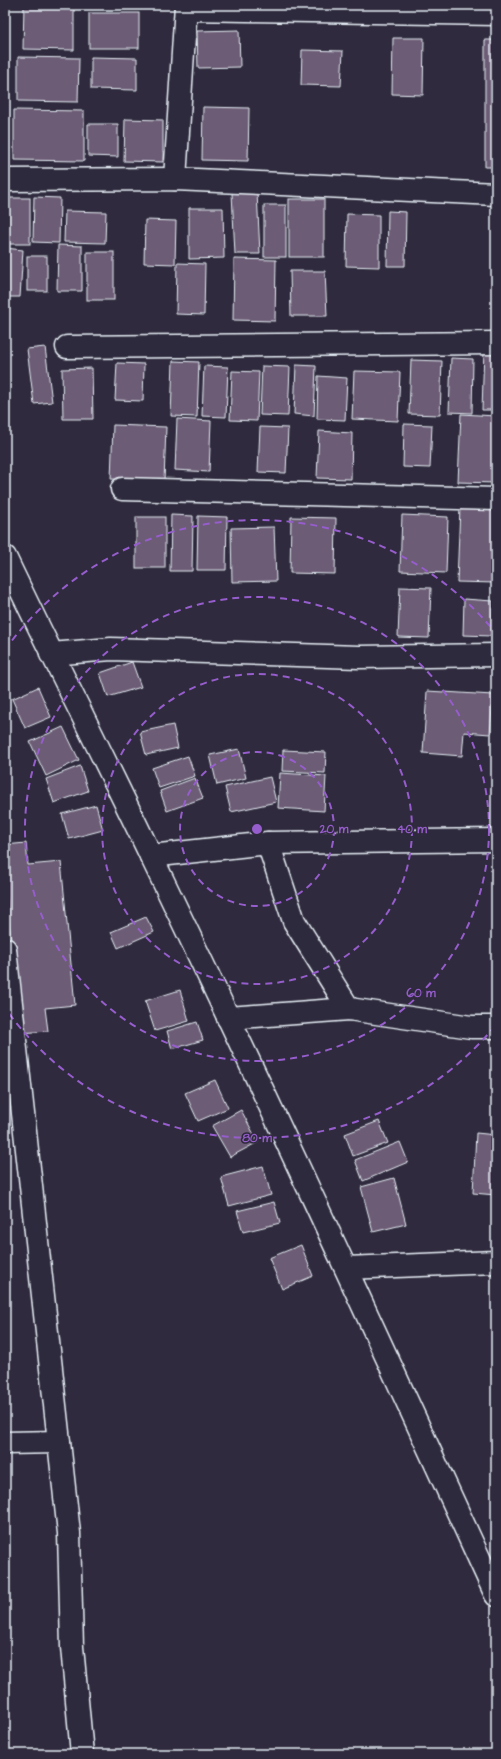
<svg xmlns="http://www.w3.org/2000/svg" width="501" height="1759" font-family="'Architects Daughter',sans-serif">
<rect width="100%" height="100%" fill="#2f2a3d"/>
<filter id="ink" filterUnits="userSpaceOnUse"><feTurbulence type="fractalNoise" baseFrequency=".025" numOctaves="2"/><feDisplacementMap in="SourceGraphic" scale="8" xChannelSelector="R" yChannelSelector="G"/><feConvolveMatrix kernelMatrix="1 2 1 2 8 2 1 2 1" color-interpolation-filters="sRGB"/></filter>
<g filter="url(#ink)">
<!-- building -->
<g fill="#6c5b75" stroke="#e8f1f8">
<path d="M24 5 74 6V50L23 49Z"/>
<rect x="89" y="13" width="50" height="35"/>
<path d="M239 30 240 67 198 68 197 31Z"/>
<path d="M393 38H424L423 95 392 94Z"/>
<rect x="485" y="40" width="11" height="127"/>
<path d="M302 50 343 51 341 86 301 85Z"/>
<path d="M18 57 79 58 78 102 18 101Z"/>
<path d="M91 57 137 58V90L91 89Z"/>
<path d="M203 107 249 108 248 161 202 160Z"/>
<path d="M14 110 84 111V161L14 160Z"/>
<path d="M125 119 163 120V162L124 161Z"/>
<path d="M88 124H118V157L88 156Z"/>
<path d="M257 192 260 254H235L232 193Z"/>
<path d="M34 197 60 198 59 243 33 242Z"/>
<rect x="5" y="198" width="25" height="46"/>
<rect x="289" y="199" width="35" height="58"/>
<rect x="264" y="205" width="22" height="52"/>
<path d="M189 208H223L224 258 189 259Z"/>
<path d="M65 211 106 212 105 243 64 242Z"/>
<path d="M388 211 406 212 405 266H387Z"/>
<path d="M347 214 379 215V267L346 266Z"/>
<path d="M145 220 176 221 175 264 144 263Z"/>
<path d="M58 245 82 246V291H57Z"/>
<path d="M5 248 23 250 20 297H5Z"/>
<rect x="87" y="252" width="27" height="48"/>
<rect x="27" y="256" width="20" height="35"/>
<path d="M234 259 276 260 275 321 233 320Z"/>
<path d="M177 263 205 264 204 315 176 314Z"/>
<path d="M290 271H325L327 316H291Z"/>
<path d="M45 347 52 402 34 404 27 349Z"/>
<path d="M484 349 496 350V410H482Z"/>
<path d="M451 358 473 359 472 413 449 412Z"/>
<path d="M411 360 442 361 440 415 409 414Z"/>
<path d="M173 361 199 362 197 417 171 416Z"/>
<path d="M117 363 144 364 143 401 115 400Z"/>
<path d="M296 365 316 366 314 416 294 414Z"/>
<path d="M204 366 228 367 226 417 202 416Z"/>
<path d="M262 366 290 367 288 416 260 415Z"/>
<path d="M92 368 93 419H63L62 369Z"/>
<path d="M232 371 259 372 257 421 230 420Z"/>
<path d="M354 371 400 372 398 421 352 419Z"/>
<path d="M318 376 347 378 345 420 317 419Z"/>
<path d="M461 414 496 416V483L458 482Z"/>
<path d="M177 419 211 421 209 472 175 470Z"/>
<path d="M404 424 432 425 430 468 403 467Z"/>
<path d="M113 425 166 427 164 481 111 479Z"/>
<path d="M260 427 288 428 286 473 258 472Z"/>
<path d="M319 431 352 433 351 479 317 478Z"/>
<path d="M460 507 496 509V583L457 582Z"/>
<path d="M171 515 193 516 192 571H170Z"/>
<path d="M402 515 448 517 446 573 400 571Z"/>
<path d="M198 516 227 517 226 570H197Z"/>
<rect x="136" y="517" width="29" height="51"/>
<path d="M291 517 336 518 335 574 290 573Z"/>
<path d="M274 527 276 581 232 582 231 528Z"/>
<path d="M400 587 431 588 429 638 398 637Z"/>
<path d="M464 599 493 601 491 636 463 635Z"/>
<path d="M132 662 141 687 108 697 100 673Z"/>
<path d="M38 687 51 717 25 728 12 699Z"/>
<path d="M427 691 493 695 490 734 464 732 462 756 423 753Z"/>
<path d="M173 725 178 748 146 755 140 732Z"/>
<path d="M63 727 79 760 46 776 30 742Z"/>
<path d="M239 749 246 778 217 785 210 755Z"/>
<path d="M283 750 326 752 325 773 282 771Z"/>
<path d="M188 756 195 776 159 788 152 768Z"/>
<path d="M80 766 88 791 54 803 46 779Z"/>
<path d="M280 773 326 776 324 811 278 808Z"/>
<path d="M270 777 276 802 231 812 225 787Z"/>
<path d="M195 778 203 798 167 811 160 791Z"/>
<path d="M96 805 103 830 69 839 62 814Z"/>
<path d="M26 843 28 865 61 862 75 1005 45 1008 48 1031 20 1033 5 881V845Z"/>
<path d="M146 917 154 932 118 948 111 932Z"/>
<path d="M180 990 189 1021 155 1031 145 1001Z"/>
<path d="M197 1022 203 1040 172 1049 167 1031Z"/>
<path d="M215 1080 228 1108 198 1121 185 1093Z"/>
<path d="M241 1110 258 1142 230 1157 212 1126Z"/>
<path d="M379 1121 388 1143 353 1156 345 1134Z"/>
<path d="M476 1133 496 1135V1195L473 1193Z"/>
<path d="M400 1142 408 1162 363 1181 355 1160Z"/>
<path d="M263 1166 271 1195 229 1206 221 1177Z"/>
<path d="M394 1178 406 1224 373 1232 361 1187Z"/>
<path d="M274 1202 280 1223 243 1232 237 1211Z"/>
<path d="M301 1245 313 1276 282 1289 269 1258Z"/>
</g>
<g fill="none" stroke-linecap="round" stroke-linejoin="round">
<!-- minor casing -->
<g stroke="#e8f1f8" stroke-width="25">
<g id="minor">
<path d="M186 9 496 14"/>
<path d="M175 179 186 5"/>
<path d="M5 180 175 179 496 194"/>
<path d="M67 347 496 343"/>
<path d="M122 489 496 499"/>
<path d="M51 654 111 649 359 657 496 655"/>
<path d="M268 843 294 921 349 1009 471 1027H496"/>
<path d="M151 856 268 843 496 840"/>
<path d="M5 949 69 1533 72 1647 82 1754"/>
<path d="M228 1018 349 1009"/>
<path d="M346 1268 496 1262"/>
<path d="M5 1443 59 1442"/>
</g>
</g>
<!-- tertiary casing -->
<g stroke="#e8f1f8" stroke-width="25">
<path id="tertiary" d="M5 557C53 658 104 757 152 858 270 1102 383 1349 496 1595"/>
</g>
<!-- minor -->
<use href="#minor" stroke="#2f2a3d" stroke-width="22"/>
<!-- tertiary -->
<use href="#tertiary" stroke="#2f2a3d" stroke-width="22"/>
</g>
</g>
<!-- distance rings -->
<g fill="none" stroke="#965dcd" stroke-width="2" stroke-dasharray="7 5">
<circle cx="257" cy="829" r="77"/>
<circle cx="257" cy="829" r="155"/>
<circle cx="257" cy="829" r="232"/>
<path d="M495 1026A309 309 0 0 1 5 1008M5 650A309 309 0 0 1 495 632"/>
</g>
<circle cx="257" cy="829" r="6" fill="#965dcd" stroke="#2f2a3d" stroke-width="2"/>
<g font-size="12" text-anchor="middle" font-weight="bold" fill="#965dcd" stroke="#2f2a3d" stroke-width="3" stroke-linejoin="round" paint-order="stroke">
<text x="334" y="833">20 m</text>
<text x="412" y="833">40 m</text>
<text x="421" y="997">60 m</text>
<text x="257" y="1142">80 m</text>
</g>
<!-- margin -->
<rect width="501" height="1759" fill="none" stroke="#2f2a3d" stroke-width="20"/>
<rect x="10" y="10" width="481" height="1739" fill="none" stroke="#e8f1f8" stroke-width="1.5" filter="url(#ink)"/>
</svg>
